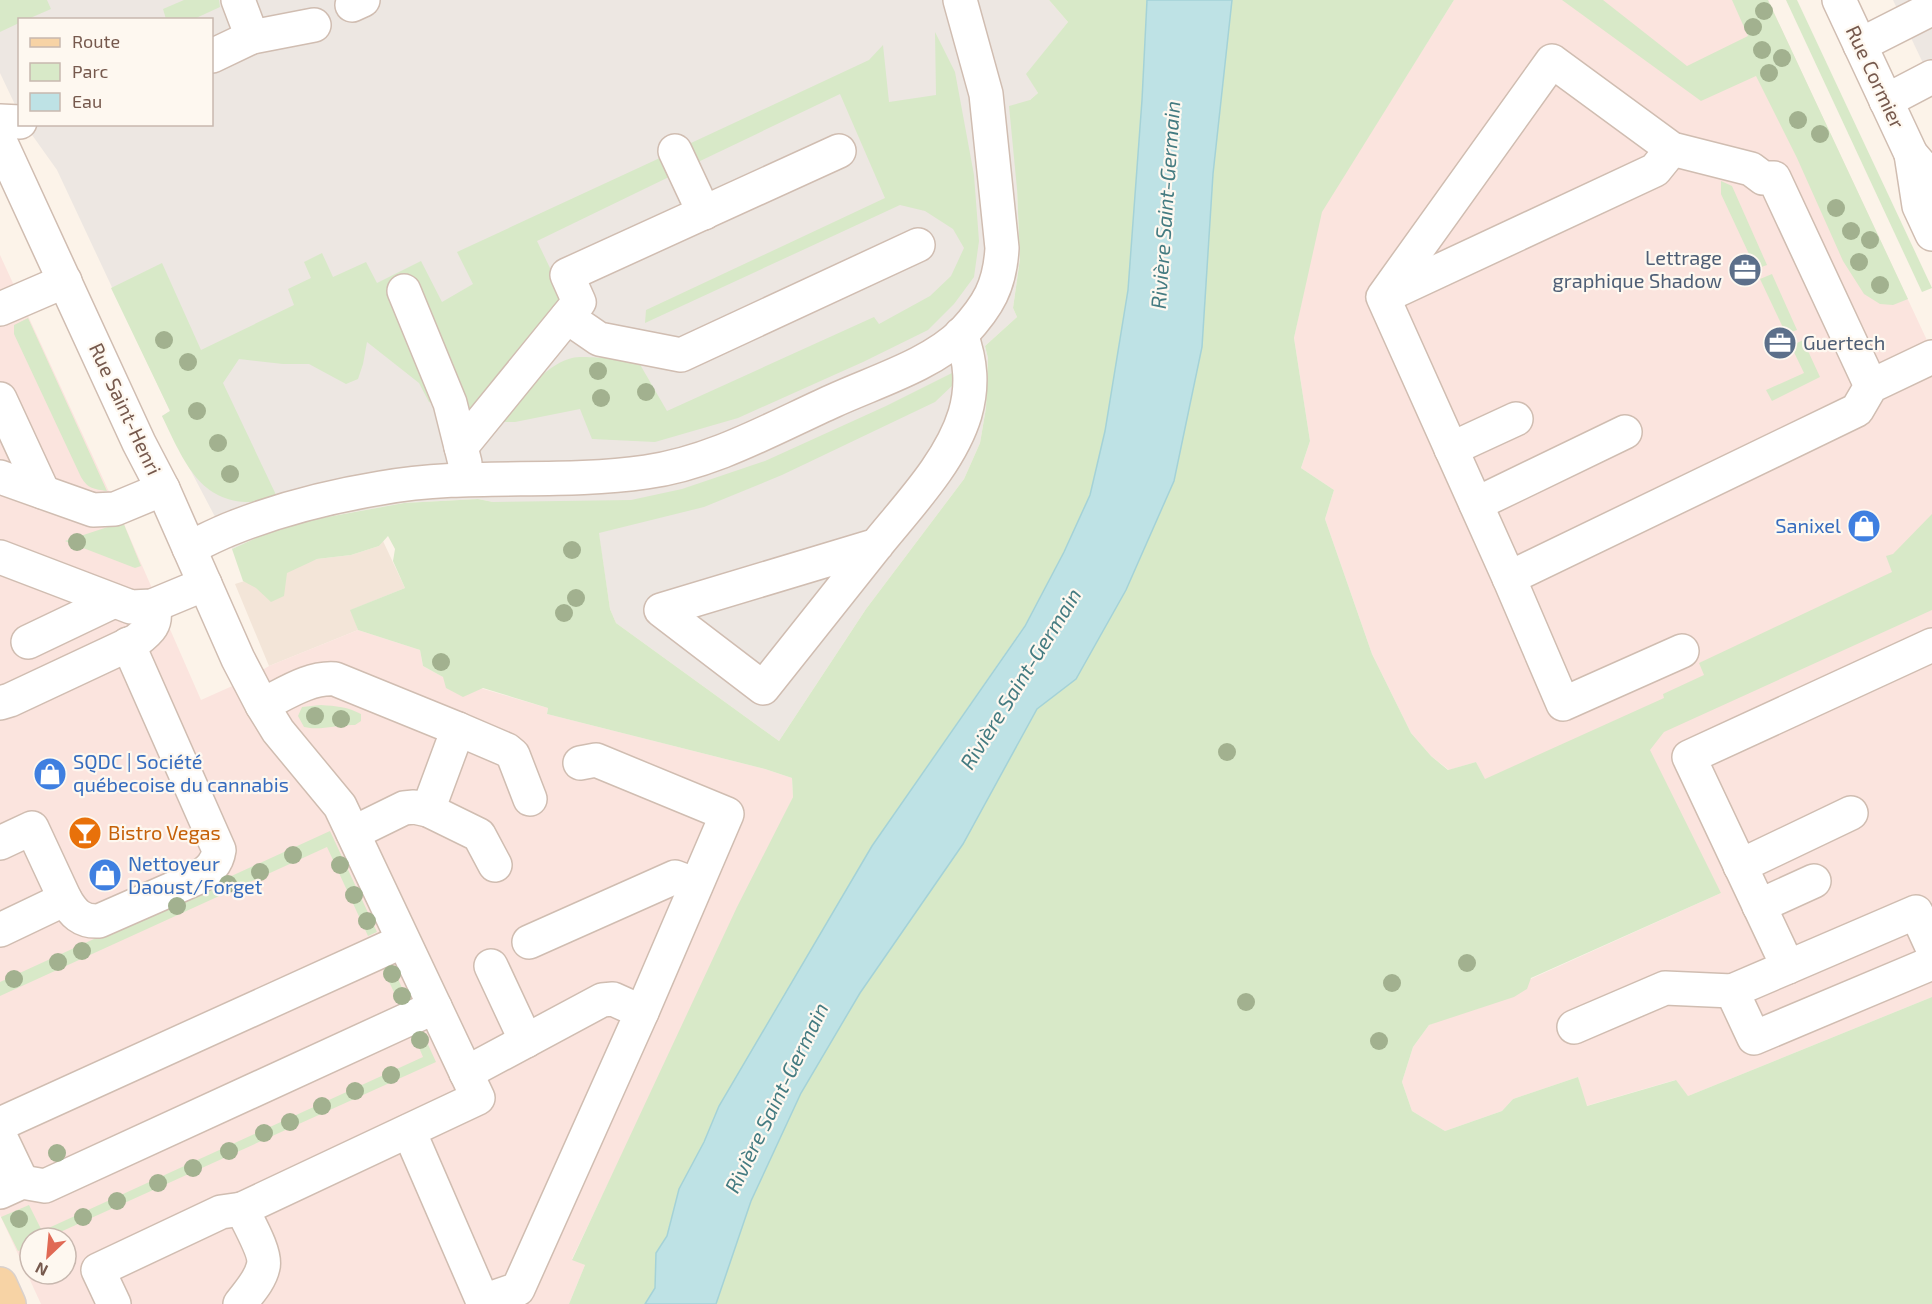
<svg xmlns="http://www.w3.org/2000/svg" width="1932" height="1304" font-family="'Exo 2',sans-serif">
<rect width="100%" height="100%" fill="#fcf3e9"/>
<!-- residential -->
<path fill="#f3e5d8" d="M383 541 405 588 351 610 358 630 269 666 235 584 317 559 351 555 379 546Z"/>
<!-- commercial -->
<g fill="#fbe4de" fill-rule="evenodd">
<path d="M1454 0H1768L1932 351V997L1688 1096 1675 1080 1586 1106 1578 1077 1513 1099 1502 1111 1445 1131 1412 1111 1402 1082 1413 1047 1429 1025 1721 893 1485 780 1476 762 1449 770 1431 756 1411 733 1372 654 1325 519 1334 490 1301 468 1310 441 1294 338 1321 212Z"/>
<path d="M0 255 123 522 201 700 248 679 269 666 358 630 420 650 423 666 443 677 548 708 547 714 765 769 792 778 793 797 572 1259 585 1265 569 1304H41L0 1215ZM30 1238H66V1274H30Z"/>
</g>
<!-- industrial -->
<g fill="#ede7e2">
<path d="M0 0H1049L1068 22 1027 74 1038 93 1030 100 1017 189 1020 259 1013 308 1017 317 985 346 988 358 986 408 980 443 964 479 866 609 779 741 616 623 610 609 594 502H493L478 499 404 503 295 523 265 534 232 549 162 416 170 411 57 170 25 125 212 124V20H20L19 113 0 73Z"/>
<path d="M1893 0H1932V82Z"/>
</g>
<!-- green -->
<g fill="#d8e9c8">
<path d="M0 0H47L51 9 28 19 20 20 19 23 0 32Z"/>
<path d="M184 0H219L220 7 194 19H166L163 9Z"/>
<path d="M1049 0H1147L1142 100 1128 290 1105 431 1090 495 1064 552 1025 625 872 846 719 1106 671 1219 667 1236 656 1253 655 1288 645 1304H569L585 1265 572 1260 737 907 793 797 792 778 765 769 547 714 548 708 483 688 463 697 446 688 443 677 423 666 420 650 358 630 350 610 405 588 393 561 395 549 388 536 379 546 351 555 317 559 287 573 284 596 271 602 256 588 243 581 232 549 265 534 295 523 404 503 478 499 493 502 631 500 682 489 765 461 886 406 956 371 955 383 935 402 782 475 704 507 599 533 610 609 616 623 779 741 866 609 964 479 980 443 986 408 988 358 985 346 1017 317 1013 308 1020 259 1017 189 1009 106 1030 100 1038 93 1026 74 1068 22Z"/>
<path d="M1232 0H1454L1322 212 1294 338 1310 441 1301 468 1334 490 1325 519 1372 654 1411 733 1431 756 1448 770 1476 762 1485 779 1664 698 1663 694 1704 675 1699 663 1892 572 1886 556 1893 554 1932 514V610L1664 732 1650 750 1721 893 1531 978 1527 989 1514 997 1429 1025 1413 1047 1402 1082 1412 1111 1445 1131 1502 1111 1513 1099 1578 1077 1587 1106 1676 1080 1688 1096 1932 997V1304H716L751 1201 801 1093 860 993 963 844 1037 709 1076 679 1126 590 1202 346 1213 174Z"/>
<path d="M1562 0H1603L1687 66 1748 36 1732 0H1768L1908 299 1893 305 1880 304 1864 294 1843 261 1797 158 1756 76 1701 101Z"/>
<path d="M1786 0H1797L1932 288 1922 292Z"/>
<path d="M935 32 955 72 974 175 979 241 974 277 954 304 928 330 863 362 738 418 655 442 592 439 580 409 515 422H498C514 402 546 364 572 358 583 355 623 360 638 361L667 411 874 317 879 324 930 296 951 276 964 248 953 229 925 211 900 205 645 323 646 310 885 198 840 94 698 162 691 143 869 60 883 45 889 102 936 95Z"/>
<path d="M662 157 671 176 537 241 562 293 558 310 472 418 429 402 419 383 367 342 363 364 358 379 346 384 309 364H283L239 359 223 383 278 499C206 514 189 473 162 416L170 411 111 288 162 263 201 350 294 305 288 289 311 278 304 262 322 253 333 277 366 262 377 283 421 261 442 302 473 284 457 252Z"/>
<path d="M1721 181 1732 186 1767 265 1756 269 1721 194Z"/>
<path d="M1772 274 1797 330 1786 334 1760 279Z"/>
<path d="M28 318 107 491C94 489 88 489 81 477L14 334V325Z"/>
<path d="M1803 340 1820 377 1772 401 1766 390 1804 373 1791 346Z"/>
<path d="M123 522 141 566 135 568 65 541Z"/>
<path d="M321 705C336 706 348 707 361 714V721L355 725C337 724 322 731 304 727L298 716 302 707Z"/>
<path d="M330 831 377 932 368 936 327 847 0 996V982Z"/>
<path d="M392 965 409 1004 401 1007 383 969Z"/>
<path d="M420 1027 436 1062 47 1238H30V1246L18 1251 1 1217 29 1205 42 1231 423 1057 412 1031Z"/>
</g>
<!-- water -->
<path fill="#bee2e5" stroke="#a4d2d7" stroke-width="1.5" d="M1147 0H1232L1213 174 1202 347 1174 481 1126 590 1076 679 1037 709 963 844 860 993 801 1093 751 1201 716 1304H645L655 1288 656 1253 667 1236 679 1189 704 1142 719 1106 872 846 1025 626 1064 552 1090 495 1105 431 1128 290 1142 100Z"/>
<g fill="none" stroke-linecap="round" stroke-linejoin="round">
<!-- minor casing -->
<g stroke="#d0bdb1" stroke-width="36">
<g id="minor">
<path d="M238 0 252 37"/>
<path d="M1839 0 1911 154 1932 179"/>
<path d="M352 5 363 0"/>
<path d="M1860 45 1929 10"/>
<path d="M212 56 252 37 314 25"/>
<path d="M1886 101 1932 77"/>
<path d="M0 121 20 122"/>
<path d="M0 141 139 443 163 489 238 659 262 705 278 731 340 806 478 1098 242 1209C248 1222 267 1254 263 1267 260 1281 248 1293 240 1304"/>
<path d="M675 151 704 213"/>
<path d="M1911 154 1919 206 1932 234"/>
<path d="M404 291 450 403 465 463"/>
<path d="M1385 296 1655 170 1672 149"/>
<path d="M0 309 65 281"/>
<path d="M567 317 599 339 681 355 918 245"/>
<path d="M1871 386 1857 410 1509 578 1383 297 1552 61 1672 149 1751 169 1763 178H1774L1871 386 1932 357"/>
<path d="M0 399 43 492"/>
<path d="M461 447 579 302 567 275 839 151"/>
<path d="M1451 449 1516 419"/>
<path d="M0 477 93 510 115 509 163 489"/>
<path d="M1476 504 1625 432"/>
<path d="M877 545 661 610 763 688C801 640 840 591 879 542 909 505 951 461 965 414 973 386 971 362 961 334"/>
<path d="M189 548C204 541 219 533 235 527 281 509 332 496 381 488 468 472 558 485 646 472 712 463 773 428 833 401 874 382 931 365 963 333 988 306 1000 286 1002 248L986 94 960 0"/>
<path d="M0 557 131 607 152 606 205 584"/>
<path d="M1509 578 1563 704 1682 651"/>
<path d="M28 642 114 601"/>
<path d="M1932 645 1689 757 1788 967 1732 991 1754 1038 1932 963"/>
<path d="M0 703 10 700 136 641C149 631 159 623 152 606"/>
<path d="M262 705C285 694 309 677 335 679L458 729"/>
<path d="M580 763 596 760 727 814 642 1012"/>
<path d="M428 810 458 729 507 750 513 755 530 799"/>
<path d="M353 833 404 808 414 807 428 810 479 835 495 865"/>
<path d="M0 843 32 828 65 899 0 930"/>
<path d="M1740 866 1851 813"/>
<path d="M65 899C73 913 81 922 99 921L197 878C209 871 217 864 219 850L128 644"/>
<path d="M1759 906 1814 881"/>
<path d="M529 942 675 877 696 885"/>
<path d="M491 966 526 1041"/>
<path d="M1788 967 1916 912 1932 947"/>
<path d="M1574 1027 1665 988 1732 991"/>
<path d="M466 1073 602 1000 613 999 642 1012 518 1289 483 1301"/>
<path d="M0 1124 403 941"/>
<path d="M409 1131 484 1304"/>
<path d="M0 1136 22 1182"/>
<path d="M0 1192 22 1182 45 1186 435 1007"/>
<path d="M114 1304 98 1270 221 1212 242 1209"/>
</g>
</g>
<!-- major casing -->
<g stroke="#d9d1cd" stroke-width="36">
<path id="major" d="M0 1284 9 1304"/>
</g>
<!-- minor -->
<use href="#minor" stroke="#fff" stroke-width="33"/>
<!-- major -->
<use href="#major" stroke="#f7d3a5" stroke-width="33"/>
</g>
<!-- trees -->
<g fill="#a2b18f">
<circle cx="1764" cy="11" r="9"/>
<circle cx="1753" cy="27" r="9"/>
<circle cx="1762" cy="50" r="9"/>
<circle cx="1782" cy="58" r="9"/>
<circle cx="1769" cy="73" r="9"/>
<circle cx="1798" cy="120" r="9"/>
<circle cx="1820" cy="134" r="9"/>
<circle cx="1836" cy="208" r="9"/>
<circle cx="1851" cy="231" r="9"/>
<circle cx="1870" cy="240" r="9"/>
<circle cx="1859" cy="262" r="9"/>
<circle cx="1880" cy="285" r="9"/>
<circle cx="164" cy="340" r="9"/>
<circle cx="188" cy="362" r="9"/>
<circle cx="598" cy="371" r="9"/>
<circle cx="646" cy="392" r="9"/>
<circle cx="601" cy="398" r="9"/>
<circle cx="197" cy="411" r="9"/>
<circle cx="218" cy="443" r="9"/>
<circle cx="230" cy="474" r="9"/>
<circle cx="77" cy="542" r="9"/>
<circle cx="572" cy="550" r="9"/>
<circle cx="576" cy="598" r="9"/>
<circle cx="564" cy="613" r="9"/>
<circle cx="441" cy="662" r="9"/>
<circle cx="315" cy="716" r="9"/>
<circle cx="341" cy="719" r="9"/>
<circle cx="1227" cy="752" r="9"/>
<circle cx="293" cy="855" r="9"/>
<circle cx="340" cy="865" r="9"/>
<circle cx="260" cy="872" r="9"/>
<circle cx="228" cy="884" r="9"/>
<circle cx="354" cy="895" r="9"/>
<circle cx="177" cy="906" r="9"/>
<circle cx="367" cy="921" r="9"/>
<circle cx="82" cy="951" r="9"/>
<circle cx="58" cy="962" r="9"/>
<circle cx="1467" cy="963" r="9"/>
<circle cx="392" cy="974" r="9"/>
<circle cx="14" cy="979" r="9"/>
<circle cx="1392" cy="983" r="9"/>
<circle cx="402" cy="996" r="9"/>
<circle cx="1246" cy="1002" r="9"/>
<circle cx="420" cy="1040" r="9"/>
<circle cx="1379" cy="1041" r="9"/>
<circle cx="391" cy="1075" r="9"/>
<circle cx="355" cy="1091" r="9"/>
<circle cx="322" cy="1106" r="9"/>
<circle cx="290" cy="1122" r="9"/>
<circle cx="264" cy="1133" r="9"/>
<circle cx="229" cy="1151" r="9"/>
<circle cx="57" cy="1153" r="9"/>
<circle cx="193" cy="1168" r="9"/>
<circle cx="158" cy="1183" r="9"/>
<circle cx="117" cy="1201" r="9"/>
<circle cx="83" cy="1217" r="9"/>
<circle cx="19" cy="1219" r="9"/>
</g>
<!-- icons -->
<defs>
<g id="office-disc" transform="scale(1.725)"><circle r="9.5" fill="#5c6f8a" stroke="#fef8f0"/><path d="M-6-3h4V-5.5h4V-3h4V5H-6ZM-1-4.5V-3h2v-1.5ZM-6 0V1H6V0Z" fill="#fff"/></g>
<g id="shop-disc" transform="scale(1.725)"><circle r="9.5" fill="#3f7fe0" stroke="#fef8f0"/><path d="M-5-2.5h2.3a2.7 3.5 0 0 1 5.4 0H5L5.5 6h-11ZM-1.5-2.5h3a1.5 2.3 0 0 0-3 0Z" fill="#fff"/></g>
<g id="bar-disc" transform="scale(1.725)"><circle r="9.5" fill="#e8710a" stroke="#fef8f0"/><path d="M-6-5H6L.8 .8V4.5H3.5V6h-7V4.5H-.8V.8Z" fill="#fff"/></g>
</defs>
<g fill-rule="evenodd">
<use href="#office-disc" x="1745" y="270"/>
<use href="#office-disc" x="1780" y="343"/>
<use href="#shop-disc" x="1864" y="526"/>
<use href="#shop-disc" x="50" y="774"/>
<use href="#bar-disc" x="85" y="833"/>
<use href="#shop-disc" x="105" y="875"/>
</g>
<g text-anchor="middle" stroke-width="4.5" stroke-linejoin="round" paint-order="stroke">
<!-- street labels -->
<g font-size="20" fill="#76594d" stroke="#fef8f0">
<text transform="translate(1875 77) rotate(65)" y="7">Rue Cormier</text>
<text transform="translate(125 409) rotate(65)" y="7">Rue Saint-Henri</text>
</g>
<!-- service labels -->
<g font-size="20" fill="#4e5e75" stroke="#fef8f0" text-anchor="end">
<text x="1722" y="265">Lettrage<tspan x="1722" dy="23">graphique Shadow</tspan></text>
<text x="1803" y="350" text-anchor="start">Guertech</text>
</g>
<!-- shop labels -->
<g font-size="20" fill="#366cbe" stroke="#fef8f0" text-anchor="start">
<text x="1841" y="533" text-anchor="end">Sanixel</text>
<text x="73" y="769">SQDC | Société<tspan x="73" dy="23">québecoise du cannabis</tspan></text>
<text x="128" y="871">Nettoyeur<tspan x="128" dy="23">Daoust/Forget</tspan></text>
</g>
<!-- food labels -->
<g font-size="20" fill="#c56008" stroke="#fef8f0" text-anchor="start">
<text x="108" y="840">Bistro Vegas</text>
</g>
<!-- water labels -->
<g font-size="21" font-style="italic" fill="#447b81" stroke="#fef8f0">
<text transform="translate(1166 205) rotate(-86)" y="7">Rivière Saint-Germain</text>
<text transform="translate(1021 679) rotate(-58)" y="7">Rivière Saint-Germain</text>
<text transform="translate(777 1098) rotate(-64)" y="7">Rivière Saint-Germain</text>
</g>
</g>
<!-- legend -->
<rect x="18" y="18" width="195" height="108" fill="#fef8f0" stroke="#c8b8af" stroke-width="1.5"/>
<rect x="30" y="38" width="30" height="9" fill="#f7d3a5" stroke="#c8b8af" stroke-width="1.5"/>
<text x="72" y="48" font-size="18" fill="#76594d">Route</text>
<rect x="30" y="63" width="30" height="18" fill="#d8e9c8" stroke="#c8b8af" stroke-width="1.5"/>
<text x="72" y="78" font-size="18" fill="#76594d">Parc</text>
<rect x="30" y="93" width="30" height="18" fill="#bee2e5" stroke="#c8b8af" stroke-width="1.5"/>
<text x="72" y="108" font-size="18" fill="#76594d">Eau</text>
<!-- north arrow -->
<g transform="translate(48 1256) rotate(206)"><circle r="28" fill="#fef8f0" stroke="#c8b8af" stroke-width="1.5"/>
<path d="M0-4.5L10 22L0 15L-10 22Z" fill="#e06954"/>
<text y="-9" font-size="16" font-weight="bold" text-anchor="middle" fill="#76594d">N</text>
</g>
</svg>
